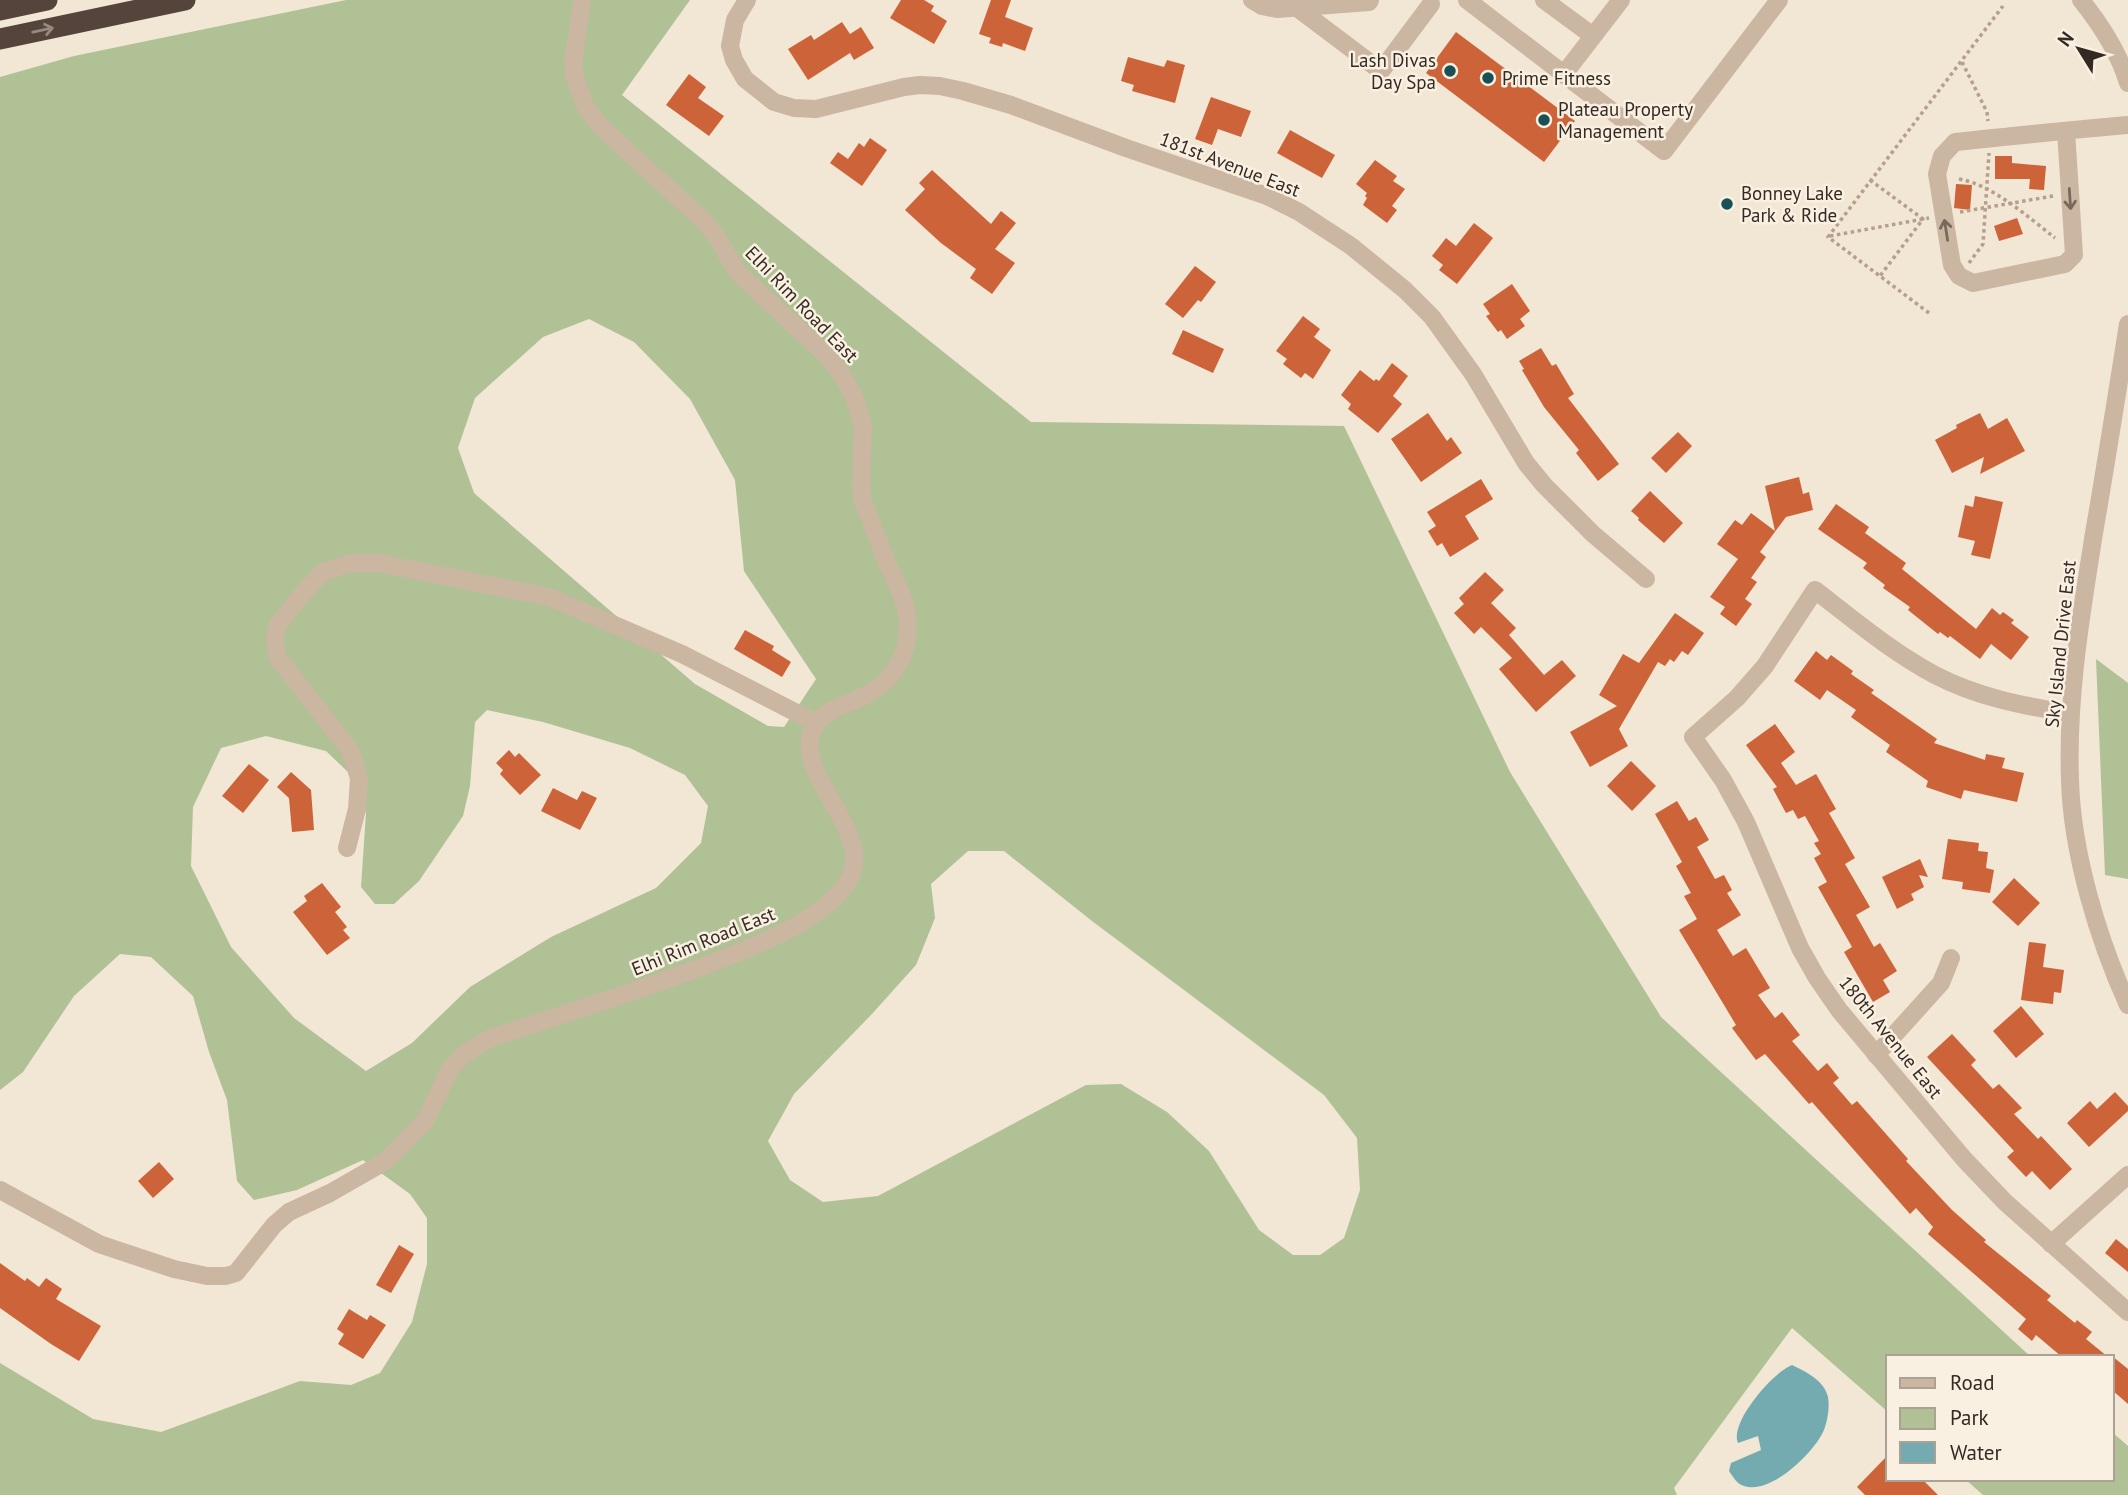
<svg xmlns="http://www.w3.org/2000/svg" width="2128" height="1495" font-family="'PT Sans',sans-serif">
<rect width="100%" height="100%" fill="#f2e6d5"/>
<!-- green -->
<g fill="#b0c195" fill-rule="evenodd">
<path d="M346 0H690L622 95 1031 422 1344 426 1510 772 1661 1017 2031 1357H1888V1412L1792 1328 1674 1488 1677 1495H0V1363L93 1419 161 1432 300 1381 351 1385 380 1373 412 1322 427 1264V1218L410 1194 363 1160 297 1190 254 1200 237 1181 227 1100 209 1052 193 996 151 957 120 954 74 996 23 1072 0 1090V77L74 56ZM589 319 634 342 690 399 735 480 744 571 816 679 784 727 768 726 695 684 474 493 458 448 475 398 543 337ZM487 710 543 722 630 748 685 775 708 806 701 843 656 888 551 937 470 987 412 1043 366 1071 294 1018 231 947 191 866 193 807 221 748 266 736 326 751 350 774 366 813 361 887 375 904H394L419 881 463 816 470 786 475 722ZM968 851H1004L1092 921 1324 1095 1357 1138 1360 1190 1344 1238 1320 1255H1293L1259 1230 1209 1151 1167 1112 1121 1084 1086 1085 878 1196 823 1202 790 1180 768 1141 794 1094 871 1015 916 965 935 918 931 884Z"/>
<path d="M2096 659 2128 683V879L2105 875Z"/>
<path d="M2112 1432 2128 1446V1495H1983L1965 1479H2112Z"/>
</g>
<!-- water -->
<path fill="#73abb0" d="M1792 1365C1806 1372 1824 1380 1828 1397 1830 1408 1827 1425 1822 1434 1811 1455 1770 1495 1744 1486 1737 1484 1733 1477 1729 1471L1731 1463 1761 1450 1758 1436 1738 1443C1729 1423 1773 1372 1792 1365Z"/>
<!-- building -->
<g fill="#cd6338">
<path d="M901 0H924L934 6 931 11 947 21 934 44 890 18Z"/>
<path d="M991 0H1011L1005 17 1033 28 1025 51 1003 43 1002 47 989 43 991 38 979 34Z"/>
<path d="M842 22 850 34 861 27 874 48 854 60 850 53 808 80 788 49 811 35 814 40Z"/>
<path d="M1456 32 1575 121 1544 162 1426 73Z"/>
<path d="M1128 57 1164 67 1167 60 1185 65 1175 103 1132 91 1134 85 1121 81Z"/>
<path d="M689 74 706 87 698 98 724 116 709 136 666 105Z"/>
<path d="M1211 97 1251 111 1241 137 1218 129 1212 145 1195 139Z"/>
<path d="M1290 130 1335 155 1322 178 1277 153Z"/>
<path d="M870 138 887 150 862 186 830 163 838 152 848 159 859 143 864 147Z"/>
<path d="M1995 156H2012V163L2046 166 2044 190 2029 189 2030 179H1995Z"/>
<path d="M1375 160 1397 176 1393 181 1405 189 1392 206 1397 210 1387 223 1363 205 1367 198 1365 196 1367 193 1356 184Z"/>
<path d="M932 170 991 224 1001 211 1016 223 995 249 1015 263 992 294 970 278 976 269 941 243 905 210 925 189 919 183Z"/>
<path d="M1956 184 1972 185 1970 210 1954 208Z"/>
<path d="M2017 218 2023 234 1999 241 1994 226Z"/>
<path d="M1474 223 1493 238 1457 284 1439 270 1443 265 1432 256 1446 238 1456 246Z"/>
<path d="M1195 266 1216 282 1201 302 1198 300 1183 318 1165 304Z"/>
<path d="M1512 284 1530 311 1520 319 1525 326 1507 339 1501 330 1498 332 1486 316 1490 314 1483 304Z"/>
<path d="M1303 316 1320 329 1314 337 1331 350 1313 379 1305 373 1301 378 1283 364 1287 359 1276 351Z"/>
<path d="M1183 330 1224 349 1213 373 1172 354Z"/>
<path d="M1541 348 1552 366 1556 364 1574 394 1568 398 1619 464 1598 481 1576 453 1579 450 1544 407 1522 370 1524 369 1519 361Z"/>
<path d="M1392 363 1408 376 1393 396 1402 404 1378 433 1348 409 1351 404 1341 395 1360 370 1374 381 1376 379 1379 381Z"/>
<path d="M1428 413 1447 441 1451 437 1462 453 1421 482 1391 439Z"/>
<path d="M1980 413 1988 429 2007 418 2025 451 1980 474 1984 457 1952 473 1935 440 1957 428 1956 425Z"/>
<path d="M1678 432 1692 446 1666 473 1651 458Z"/>
<path d="M1799 477 1803 494 1809 492 1813 510 1786 517 1760 552 1766 557 1751 578 1757 582 1745 599 1752 604 1736 626 1720 614 1725 607 1710 597 1738 559 1717 544 1735 520 1742 525 1751 513 1775 531 1765 486Z"/>
<path d="M1481 479 1493 499 1465 516 1479 539 1450 557 1442 543 1437 546 1428 531 1436 526 1427 512Z"/>
<path d="M1650 491 1683 523 1664 543 1638 520 1639 518 1631 511Z"/>
<path d="M1975 496 2003 502 1990 559 1971 555 1975 541 1958 537 1965 505 1973 507Z"/>
<path d="M1836 504 1869 527 1865 533 1906 563 1902 569 1976 629 1992 608 2000 615 2003 612 2014 620 2011 623 2029 637 2011 660 1991 644 1980 659 1950 636 1948 638 1940 632 1938 634 1908 610 1910 607 1883 588 1885 585 1863 568 1867 563 1818 529Z"/>
<path d="M1485 572 1504 590 1491 603 1516 628 1509 635 1544 675 1562 660 1576 676 1536 712 1499 669 1512 658 1481 627 1474 634 1454 613 1464 604 1459 598Z"/>
<path d="M1675 613 1704 633 1688 655 1682 651 1674 662 1670 659 1665 666 1658 662 1619 729 1628 746 1590 767 1570 732 1617 706 1599 695 1623 654 1639 663Z"/>
<path d="M745 630 774 646 772 650 791 662 782 677 734 649Z"/>
<path d="M1816 651 1827 660 1831 655 1853 671 1851 674 1874 690 1871 693 1937 739 1934 743 1985 760 1986 754 2005 758 2002 768 2024 773 2017 802 1964 790 1961 799 1926 787 1928 781 1886 752 1890 745 1851 717 1856 710 1827 690 1820 700 1794 681Z"/>
<path d="M1775 724 1795 752 1781 763 1796 785 1816 774 1836 809 1829 813 1855 858 1845 864 1870 907 1856 915 1874 947 1880 943 1897 971 1883 980 1890 992 1873 1002 1844 952 1852 947 1818 887 1827 882 1814 858 1821 854 1814 843 1819 841 1805 816 1798 819 1793 810 1786 813 1773 789 1777 787 1746 745Z"/>
<path d="M509 750 515 757 519 753 541 775 520 795 500 774 503 770 496 763Z"/>
<path d="M1631 761 1656 786 1632 811 1607 786Z"/>
<path d="M249 764 269 780 243 813 222 796Z"/>
<path d="M291 772 311 790 314 830 292 832 289 798 277 787Z"/>
<path d="M553 788 577 800 582 791 597 798 580 830 541 811Z"/>
<path d="M1677 801 1689 821 1696 817 1709 840 1697 847 1715 879 1724 875 1732 890 1727 893 1741 915 1717 930 1733 956 1746 948 1770 988 1758 995 1775 1018 1782 1012 1800 1035 1792 1041 1818 1071 1827 1063 1839 1078 1833 1083 1852 1105 1857 1101 1908 1159 1906 1161 1952 1210 1986 1240 1984 1242 2051 1296 2047 1300 2075 1323 2077 1320 2092 1332 2086 1339 2108 1357H2062L2036 1335 2032 1341 2018 1329 2026 1319 1928 1234 1933 1227 1916 1208 1910 1214 1812 1102 1809 1104 1765 1054 1756 1060 1732 1028 1736 1025 1679 930 1697 919 1684 896 1691 893 1676 866 1682 862 1655 814Z"/>
<path d="M1948 839 1979 843 1978 851 1988 852 1986 868 1994 870 1990 893 1962 889 1963 882 1942 879Z"/>
<path d="M1920 859 1928 877 1919 875 1924 887 1911 894 1914 900 1897 909 1882 877Z"/>
<path d="M2014 878 2040 903 2018 926 1992 902Z"/>
<path d="M322 883 341 907 335 912 347 927 343 930 350 938 327 955 293 912 307 901 304 896Z"/>
<path d="M2029 942 2046 944 2043 967 2064 970 2061 993 2054 992 2053 1004 2021 1000Z"/>
<path d="M2021 1006 2044 1034 2016 1058 1993 1031Z"/>
<path d="M1952 1034 1976 1060 1971 1065 1993 1089 1999 1084 2022 1108 2014 1114 2038 1139 2041 1136 2072 1169 2050 1190 2032 1171 2026 1177 2007 1157 2014 1151 1927 1057Z"/>
<path d="M2115 1092 2128 1106V1111L2089 1147 2067 1123 2090 1101 2097 1109Z"/>
<path d="M159 1162 174 1179 153 1198 138 1181Z"/>
<path d="M2116 1239 2128 1249V1272L2105 1253Z"/>
<path d="M399 1245 414 1254 391 1293 376 1285Z"/>
<path d="M0 1263 25 1281 27 1278 39 1287 46 1278 62 1289 56 1299 101 1326 79 1361 51 1344 0 1308Z"/>
<path d="M349 1309 367 1320 370 1315 386 1325 363 1359 338 1344 344 1334 337 1329Z"/>
<path d="M2112 1356 2128 1369V1404L2112 1390Z"/>
<path d="M1888 1455V1479H1922L1938 1495H1865L1857 1487Z"/>
</g>
<g fill="none" stroke-linecap="round" stroke-linejoin="round">
<!-- path -->
<g stroke="#b69f8b" stroke-width="3.5" stroke-dasharray="3.5 3.5" stroke-linecap="butt">
<path d="M1962 62 1987 112 1988 121"/>
<path d="M1959 179C1993 185 2028 217 2055 238"/>
<path d="M1870 180 1923 219 1880 276"/>
<path d="M1960 212 2053 196"/>
<path d="M1830 236 1929 218"/>
<path d="M1969 263 1983 244 1989 153"/>
<path d="M1929 313 1828 237 2003 6"/>
</g>
<!-- minor -->
<g stroke="#cab6a1" stroke-width="18">
<path d="M747 0 735 20 730 46 734 60 745 79 774 102 794 108 816 109 904 87 920 85 940 86 963 91 1011 105 1126 148 1267 196 1299 212 1351 246 1405 290 1432 317 1473 374 1526 463 1544 485 1593 534 1646 579"/>
<path d="M1252 0 1262 6 1277 9 1369 2 1370 0"/>
<path d="M1467 0 1664 151 1779 0"/>
<path d="M1544 0 1593 36"/>
<path d="M2081 0C2101 25 2119 53 2128 83"/>
<path d="M1296 7 1381 71 1431 4"/>
<path d="M1564 74 1621 0"/>
<path d="M2066 131 2074 255 2065 264 1973 283 1959 276 1952 265 1937 174 1942 156 1955 142C2013 136 2070 130 2128 125"/>
<path d="M2128 324C2117 394 2106 464 2094 533 2081 615 2067 697 2070 780 2072 853 2098 939 2128 1005"/>
<path d="M2070 713C2023 706 1977 697 1935 675 1892 652 1854 620 1815 590L1765 666 1737 698 1693 737 1723 780 1746 822 1800 948 1817 978 1839 1010 1964 1159 2005 1202 2128 1312"/>
<path d="M347 848 357 809 359 778 350 750 277 657 275 637 277 626 303 593 323 572 350 563H379L549 597 682 654 816 723"/>
<path d="M1876 1055 1941 983 1951 958"/>
<path d="M0 1190 99 1244 174 1269 207 1276H226L236 1273 274 1225 289 1212 330 1193 386 1161 426 1119 451 1067 466 1053 491 1038C571 1011 653 987 732 955 763 942 794 930 821 909 836 898 852 882 854 863 858 822 800 773 811 735 817 714 837 707 855 700 897 683 916 647 904 602 900 589 893 576 887 563 879 542 871 521 862 499L861 484 863 426 854 396 842 375 827 356 737 272 717 237 704 221 601 127 586 108 574 75 573 63 582 0"/>
<path d="M2051 1244 2128 1175"/>
</g>
<!-- highway -->
<g stroke="#55443b" stroke-width="21">
<path d="M0 10 47 0"/>
<path d="M0 39 185 0"/>
</g>
</g>
<!-- one-way arrows -->
<defs><path id="oneway-shaft" d="M-6 0H5M1.5-3L5.5 0L1.5 3" fill="none" stroke-width="1.6" stroke-linecap="round" stroke-linejoin="round" transform="scale(1.75)"/></defs>
<use stroke="#97897d" href="#oneway-shaft" transform="translate(43 30) rotate(-12)"/>
<g stroke="#78695c">
<use href="#oneway-shaft" transform="translate(2070 199) rotate(86)"/>
<use href="#oneway-shaft" transform="translate(1946 230) rotate(-99)"/>
</g>
<!-- markers -->
<g fill="#185057" stroke="#faf0e1" stroke-width="2.5">
<circle cx="1450" cy="71" r="7"/>
<circle cx="1488" cy="78" r="7"/>
<circle cx="1544" cy="120" r="7"/>
<circle cx="1727" cy="204" r="7"/>
</g>
<g text-anchor="middle" stroke-width="5" stroke-linejoin="round" paint-order="stroke">
<!-- poi labels -->
<g font-size="19" fill="#342a24" stroke="#faf0e1" text-anchor="start">
<text x="1436" y="67" text-anchor="end">Lash Divas<tspan x="1436" dy="22">Day Spa</tspan></text>
<text x="1502" y="85">Prime Fitness</text>
<text x="1558" y="116">Plateau Property<tspan x="1558" dy="22">Management</tspan></text>
<text x="1741" y="200">Bonney Lake<tspan x="1741" dy="22">Park &amp; Ride</tspan></text>
</g>
<!-- street labels -->
<g font-size="19" fill="#342a24" stroke="#faf0e1">
<text transform="translate(1230 164) rotate(21)" y="7">181st Avenue East</text>
<text transform="translate(802 304) rotate(46)" y="7">Elhi Rim Road East</text>
<text transform="translate(2060 644) rotate(-84)" y="7">Sky Island Drive East</text>
<text transform="translate(703 941) rotate(-22)" y="7">Elhi Rim Road East</text>
<text transform="translate(1891 1037) rotate(51)" y="7">180th Avenue East</text>
</g>
</g>
<!-- legend -->
<rect x="1886" y="1355" width="228" height="126" fill="#faf0e1" stroke="#aba195" stroke-width="2"/>
<rect x="1900" y="1378" width="35" height="10" fill="#cab6a1" stroke="#aba195" stroke-width="2"/>
<text x="1950" y="1390" font-size="21" fill="#342a24">Road</text>
<rect x="1900" y="1408" width="35" height="21" fill="#b0c195" stroke="#aba195" stroke-width="2"/>
<text x="1950" y="1425" font-size="21" fill="#342a24">Park</text>
<rect x="1900" y="1442" width="35" height="21" fill="#73abb0" stroke="#aba195" stroke-width="2"/>
<text x="1950" y="1460" font-size="21" fill="#342a24">Water</text>
<!-- north arrow -->
<g transform="translate(2079 49) rotate(307)" stroke="#faf0e1" stroke-width="5" paint-order="stroke">
<path d="M0-5L12 26L0 18L-12 26Z" fill="#342a24"/>
<text y="-10" font-size="19" font-weight="bold" text-anchor="middle" fill="#342a24">N</text>
</g>
</svg>
